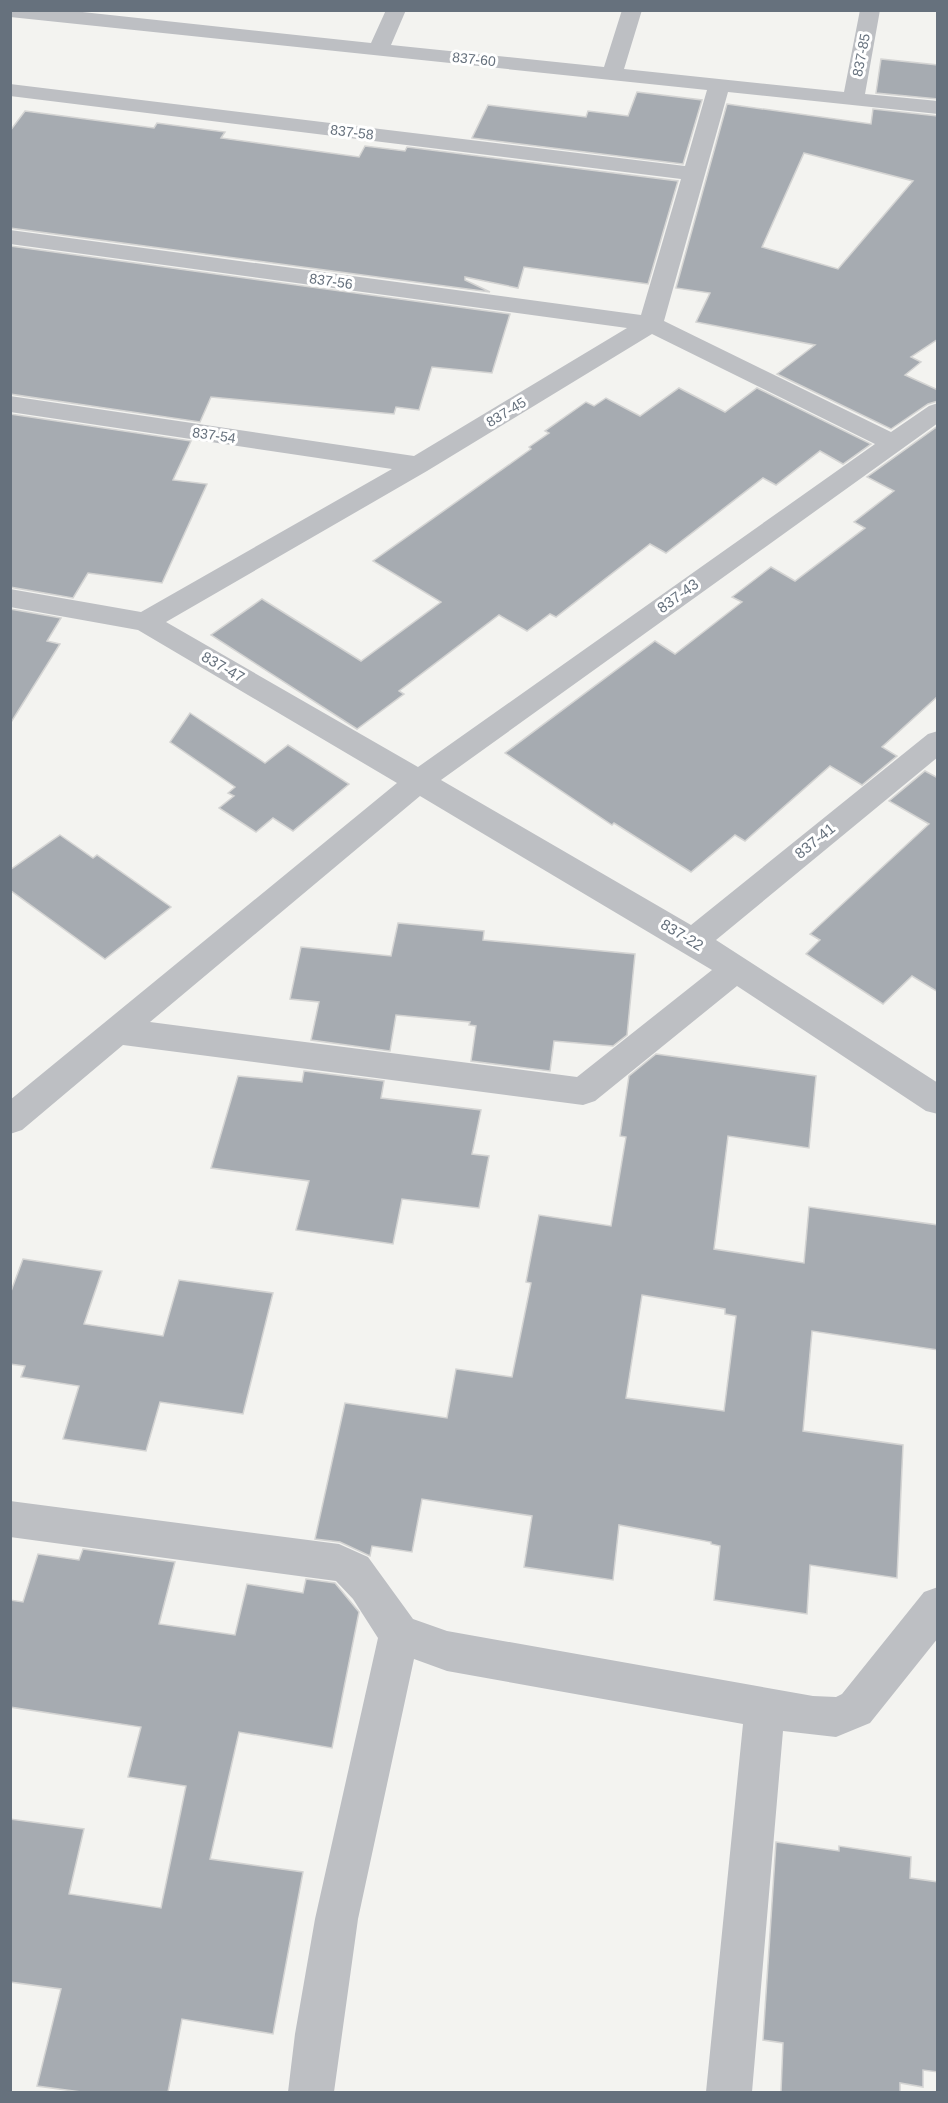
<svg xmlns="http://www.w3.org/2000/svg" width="948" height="2103" font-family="Helvetica,sans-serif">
<rect width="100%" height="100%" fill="#f3f3f0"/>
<!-- building -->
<g fill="#a6abb1" stroke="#d4d4d3" stroke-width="1.5" fill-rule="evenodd">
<path d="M881 59 938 65V99L876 93Z"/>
<path d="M637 92 702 100 683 164 472 138 488 105 586 117 588 111 628 116Z"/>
<path d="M727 104 871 124 873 109 938 116V339L911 357 921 362 905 375 938 390V401L928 404 891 429 777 374 815 345 696 322 710 293 676 288ZM804 153 913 181 838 269 762 247Z"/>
<path d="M25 111 154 128 157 123 225 132 221 138 359 157 365 146 405 151 407 147 678 181 648 284 524 267 518 288 465 277V280L490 292 10 228V131Z"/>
<path d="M10 246 510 314 492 373 432 367 419 410 396 407 394 414 211 397 200 422 10 394Z"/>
<path d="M679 388 725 412 757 388 871 444 843 464 820 451 776 485 763 478 666 553 650 544 556 617 550 614 527 631 499 615 399 691 404 694 357 729 211 635 262 599 361 661 441 602 373 561 531 449 529 447 549 433 545 431 586 402 594 406 606 398 640 416Z"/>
<path d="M10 414 191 441 173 480 207 484 162 583 88 573 73 598 10 587Z"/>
<path d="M938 426V696L882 747 897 756 862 785 830 766 745 841 735 835 691 872 614 823 612 825 505 753 655 641 675 654 742 602 732 597 771 567 795 581 865 528 854 522 894 491 867 477Z"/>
<path d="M10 609 61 618 47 641 60 644 10 724Z"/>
<path d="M190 713 265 763 288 745 349 784 293 831 273 818 256 832 219 808 234 796 228 793 235 787 170 742Z"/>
<path d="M925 771 938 778V992L912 976 883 1004 806 954 820 940 810 934 929 824 889 801Z"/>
<path d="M60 835 93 858 97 855 171 907 105 959 10 890V870Z"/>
<path d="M398 923 484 931 483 940 635 954 627 1035 613 1046 554 1041 550 1071 471 1061 476 1026 469 1025 470 1022 396 1015 390 1051 311 1040 319 1002 290 999 301 947 391 956Z"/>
<path d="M656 1054 816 1076 809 1148 728 1136 714 1249 804 1263 809 1207 938 1225V1350L812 1331 803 1431 903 1445 897 1578 810 1565 807 1614 714 1600 720 1546 711 1544V1542L619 1525 613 1580 524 1567 532 1516 422 1499 412 1552 372 1546 370 1556 340 1542 315 1539 345 1403 447 1418 456 1369 512 1377 531 1283 526 1282 539 1215 611 1226 626 1137 620 1136 629 1076ZM642 1295 725 1309V1314L736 1316 724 1411 626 1398Z"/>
<path d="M304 1071 384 1081 381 1098 481 1110 472 1154 489 1156 479 1208 402 1199 393 1244 296 1230 309 1181 211 1168 238 1076 302 1082Z"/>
<path d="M23 1259 102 1271 84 1324 163 1336 179 1280 273 1293 243 1414 160 1402 146 1451 63 1439 79 1386 21 1377 25 1366 10 1364V1294Z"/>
<path d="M83 1549 175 1562 159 1624 235 1635 247 1584 303 1593 306 1579 335 1583 359 1612 332 1748 239 1732 210 1859 303 1872 273 2034 182 2019 168 2092H81L37 2086 61 1989 10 1982V1819L84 1829 69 1894 161 1908 186 1786 128 1777 141 1727 10 1707V1600L23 1602 38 1554 79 1560Z"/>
<path d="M776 1842 839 1851V1846L911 1857 910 1878 938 1882V2072L923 2070V2087L900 2083V2092H781L783 2043 763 2040Z"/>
</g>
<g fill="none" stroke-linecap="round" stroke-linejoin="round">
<!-- street -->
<g fill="#bdbfc3" fill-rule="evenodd">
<path d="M10 10H64L371 43 386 10H406L391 45 604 67 622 10H642L624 69 844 92 860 10H880L865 94 938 101V114L728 92 664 321 891 432 929 406 938 403V423L441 780 691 925 928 734 938 731V757L716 940 938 1083V1114L926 1111 737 986 595 1101 583 1105 123 1045 22 1130 10 1134V1100L397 783 138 630 10 607V589L141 612 392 469 10 412V396L414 456 627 328 10 244V230L641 315 681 179 10 96V84L685 166 707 90 10 17ZM652 334 875 444 418 767 166 622 427 471ZM420 796 712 970 577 1077 150 1022Z"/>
<path d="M10 1501 339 1544 368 1557 413 1619 447 1631 813 1696 836 1697 842 1694 924 1592 938 1587V1638L870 1723 836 1737 783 1731 752 2092H706L743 1724 447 1671 414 1659 358 1919 334 2092H288L295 2034 315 1919 378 1638 353 1599 336 1581 10 1537Z"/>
</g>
</g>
<g text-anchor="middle" stroke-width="6" stroke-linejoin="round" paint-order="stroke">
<!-- far-street labels -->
<g font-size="14" fill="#66717d" stroke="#fff">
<text transform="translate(861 55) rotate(-79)" y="5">837-85</text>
<text transform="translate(474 59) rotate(6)" y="5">837-60</text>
<text transform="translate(352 132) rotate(7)" y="5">837-58</text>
<text transform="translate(331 281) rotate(8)" y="5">837-56</text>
<text transform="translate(506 412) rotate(-31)" y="5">837-45</text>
<text transform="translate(214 435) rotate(8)" y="5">837-54</text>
</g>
<!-- street labels -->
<g font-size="15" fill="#66717d" stroke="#fff">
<text transform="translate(678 596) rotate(-36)" y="5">837-43</text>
<text transform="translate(223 667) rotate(30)" y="5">837-47</text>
<text transform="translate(815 841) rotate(-39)" y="5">837-41</text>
<text transform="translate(682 935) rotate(31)" y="5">837-22</text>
</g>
</g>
<!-- border -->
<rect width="948" height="2103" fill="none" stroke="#66717d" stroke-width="24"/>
</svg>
